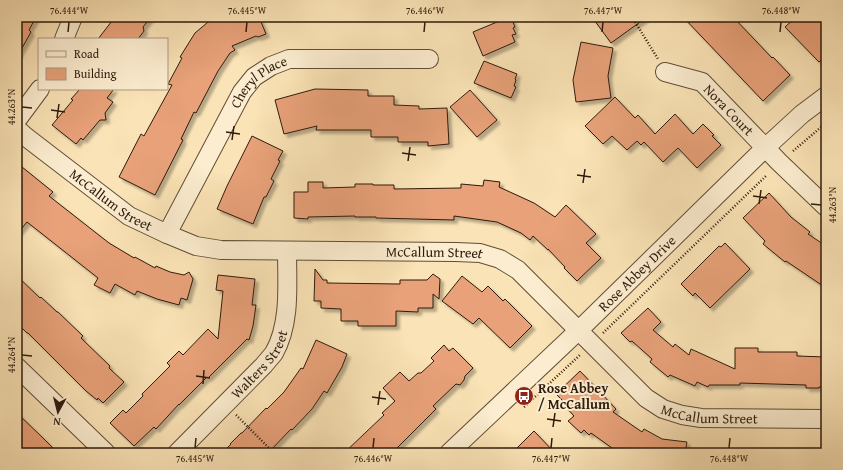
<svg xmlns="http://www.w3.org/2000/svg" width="843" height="470" font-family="'Gentium Book Plus',serif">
<defs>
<filter id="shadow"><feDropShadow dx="3.5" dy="3.5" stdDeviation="1" flood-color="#0004"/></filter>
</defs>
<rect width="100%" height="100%" fill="#fae3b6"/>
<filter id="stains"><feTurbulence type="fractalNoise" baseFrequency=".005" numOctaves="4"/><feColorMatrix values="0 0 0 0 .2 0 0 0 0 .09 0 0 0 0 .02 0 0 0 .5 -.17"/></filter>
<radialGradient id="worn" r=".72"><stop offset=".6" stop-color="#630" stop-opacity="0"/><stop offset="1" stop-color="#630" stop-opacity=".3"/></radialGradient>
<!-- building -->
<g fill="#e8a179" stroke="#2e1b0d" filter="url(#shadow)">
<path d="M17 17H36L29 30 31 32 17 57Z"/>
<path d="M115 17H151L143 27 144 31 138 39H98Z"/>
<path d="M214 17H259L266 34 258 37 256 36 232 46 235 50 230 53 218 71 196 113 194 112 181 139 183 140 155 195 119 177 141 134 144 136 172 85 168 84 182 58 180 57 195 33Z"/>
<path d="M509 17H511L515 27 513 28 516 34 512 35 515 42 483 56 473 32Z"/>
<path d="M592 17H647L611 43Z"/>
<path d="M683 17H733L755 40 772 58 773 57 790 75 763 101Z"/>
<path d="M796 17H817L826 27V55L819 62 785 27Z"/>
<path d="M581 42 613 48 608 76 611 98 576 102 573 80Z"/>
<path d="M484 61 517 74 515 79 516 80 514 86 516 87 511 98 474 83Z"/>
<path d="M80 89H114L107 98 113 102 105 113 106 120H100L83 140 81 138 76 144 52 125 73 100 71 99Z"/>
<path d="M315 89 368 90V96H394V105L419 106V109L447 108 449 144 428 146V142H398V137H371V130H316L317 126 284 134 275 100Z"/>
<path d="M470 90 497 120 477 137 450 107Z"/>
<path d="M615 97 635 118 638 115 655 134 675 114 693 134 703 124 714 135 712 136 721 145 697 168 678 148 663 162 644 142 641 145 637 141 627 150 612 136 603 144 585 126Z"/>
<path d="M252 136 283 151 278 160 280 161 271 179 274 181 266 197H264L253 224 217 209 227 186Z"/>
<path d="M17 163 53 192 49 196 109 243 134 258 135 257 155 268 156 266 170 272 184 275 189 272 193 279 187 300 181 298 179 305 157 299 137 291 135 295 115 284 110 293 94 285 98 278 27 222 17 234Z"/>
<path d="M484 180 500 182 499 187 534 203 555 217 566 205 596 234 586 243 601 258 577 281 564 268 565 267 548 249V250L533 236 530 240 521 233 497 222 454 216V220L376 218V217H355V216L308 217V219L294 218V192H308V182H323V188L355 187V184H373V185H394V189L461 188V184L483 186Z"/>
<path d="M769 193 791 217 810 232 808 234 826 246V288L786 261 785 262 763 244 765 241 743 218Z"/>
<path d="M725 243 750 269 710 308 695 293 693 296 681 284 719 246 721 247Z"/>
<path d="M315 269 323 280H327V283L400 284V280H427L433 274 440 279 439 299 433 294V308H418V312L396 311V326H358V321H341V309L321 308V301H314Z"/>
<path d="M218 275 255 279 252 305H256L253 326 249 340 247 339 208 378 207 377 179 405V404L156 429 154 427 134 446 110 423 123 410 126 413 143 396 142 394 170 366 167 363 179 351 183 355 208 329 218 339 223 291 216 290Z"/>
<path d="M17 276 40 298 41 297 57 312H58L83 336 81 338 110 366 109 368 124 382 103 403 98 398 97 400 86 391 28 333H27L17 323Z"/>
<path d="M462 276 482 292 488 286 503 301 505 299 532 326 510 348 479 318 473 324 442 301Z"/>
<path d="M648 308 661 322 653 330 673 347 675 344 689 355 691 349 735 369V348H758V352H797V356L826 357V385H824V387H819V388H806V385L740 383V385H709L708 387 697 382 695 386 670 375 668 377 650 362 652 359 632 341 630 342 621 333Z"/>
<path d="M316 340 347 354 342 367 327 393 324 391 312 409 292 430 291 429 268 453H222L231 444H230L241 433H242L266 408 267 409 284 392 301 368 303 369Z"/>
<path d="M444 345 449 351 453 348 473 368 465 376 464 380 460 385 456 384 433 406 436 409 392 453H344L384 415 382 413 395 401 383 388 400 372 409 381 418 373H421L434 361 431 358Z"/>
<path d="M580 371 616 409 613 412 642 432 644 429 662 439 687 442 685 453H619L591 433 589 435 584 430 581 433 568 421 574 416 565 406V403L556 394Z"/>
<path d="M17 413 43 438 58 453H17Z"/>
<path d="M534 431 555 453H512Z"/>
</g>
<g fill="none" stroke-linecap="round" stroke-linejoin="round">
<!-- minor casing -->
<g stroke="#614d37" stroke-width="20">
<g id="minor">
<path d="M64 39 73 17"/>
<path id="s1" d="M665 72 702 82 779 162 826 207"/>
<path d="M17 120 40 89"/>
<path id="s2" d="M17 129 26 137 129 216 167 234 196 246 221 250 456 252 480 253 500 259 518 270 646 398 663 409 682 415 701 418 826 419"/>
<path id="s3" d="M167 234 242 92 254 77 271 66 289 59H429"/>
<path d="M17 367 106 453"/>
<path id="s4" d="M177 453 264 365C267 361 271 357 274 353 291 323 287 284 287 251"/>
<path id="s5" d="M449 453 578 331 765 148 802 114 826 96"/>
</g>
</g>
<!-- path -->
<g stroke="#2e1b0d" stroke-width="2.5" stroke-dasharray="1 2" stroke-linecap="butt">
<path d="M632 17 658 59"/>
<path d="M793 151 826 123"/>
<path d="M603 333 767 175"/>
<path d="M524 407 581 354"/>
<path d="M236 415 274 453"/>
</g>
<!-- minor -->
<use href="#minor" stroke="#fcedd0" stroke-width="18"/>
</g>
<!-- ticks -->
<path fill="none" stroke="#2e1b0d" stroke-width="1.5" d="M68 32 69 22M246 32 247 22M424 32 425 22M602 32 603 22M780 32 781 22M22 107 32 108M51 110 65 112M57 118 59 104M226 132 240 134M232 140 234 126M402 153 416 155M408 161 410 147M577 175 591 177M583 183 585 169M753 196 767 198M759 204 761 190M811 204 821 205M22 355 32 356M196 376 210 378M203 384 204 370M372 397 386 399M378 405 380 391M547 419 561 421M553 427 555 413M195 448 196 438M373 448 374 438M551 448 552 438M729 448 730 438"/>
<!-- icons -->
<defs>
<g id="bus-disc" transform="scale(1)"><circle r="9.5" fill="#8f2418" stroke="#fcedd0"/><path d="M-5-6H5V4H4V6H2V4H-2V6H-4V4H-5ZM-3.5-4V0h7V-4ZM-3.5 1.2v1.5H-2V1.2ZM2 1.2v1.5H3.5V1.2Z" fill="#fff"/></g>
</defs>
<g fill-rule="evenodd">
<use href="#bus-disc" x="524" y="396"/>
</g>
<g text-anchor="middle" stroke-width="4" stroke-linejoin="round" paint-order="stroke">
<!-- street labels -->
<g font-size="14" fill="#2e1b0d" stroke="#fcedd0">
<text dy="5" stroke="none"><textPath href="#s3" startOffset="180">Cheryl Place</textPath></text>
<text dy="5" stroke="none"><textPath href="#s1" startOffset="77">Nora Court</textPath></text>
<text dy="5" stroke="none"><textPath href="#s2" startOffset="118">McCallum Street</textPath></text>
<text dy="5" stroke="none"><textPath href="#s2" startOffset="454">McCallum Street</textPath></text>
<text dy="5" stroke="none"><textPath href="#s5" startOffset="260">Rose Abbey Drive</textPath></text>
<text dy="5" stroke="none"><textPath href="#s4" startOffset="122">Walters Street</textPath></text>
<text dy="5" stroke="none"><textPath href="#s2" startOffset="790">McCallum Street</textPath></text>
</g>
<!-- poi labels -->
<g font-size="14" font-weight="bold" fill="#2e1b0d" stroke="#fcedd0" text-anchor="start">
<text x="538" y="393">Rose Abbey<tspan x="538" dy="16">/ McCallum</tspan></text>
</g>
</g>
<!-- margin -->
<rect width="843" height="470" fill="none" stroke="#fae3b6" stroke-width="44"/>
<!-- legend -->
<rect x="38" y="38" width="130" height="52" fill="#fcedd0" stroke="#aa9982"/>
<rect x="46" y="51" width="20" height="6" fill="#fcedd0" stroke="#aa9982"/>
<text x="74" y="58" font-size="12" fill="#2e1b0d">Road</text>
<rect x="46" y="68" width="20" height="12" fill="#e8a179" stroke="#aa9982"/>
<text x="74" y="78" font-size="12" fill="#2e1b0d">Building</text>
<!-- north arrow -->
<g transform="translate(58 412) rotate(187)" stroke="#fcedd0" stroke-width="3" paint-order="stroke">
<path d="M0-3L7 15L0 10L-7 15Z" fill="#2e1b0d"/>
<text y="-6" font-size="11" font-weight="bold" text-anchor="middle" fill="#2e1b0d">N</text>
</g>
<rect x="22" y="22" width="799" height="426" fill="none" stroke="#2e1b0d" stroke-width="1.5"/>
<g font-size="10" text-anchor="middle" fill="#2e1b0d">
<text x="69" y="14">76.444°W</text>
<text x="247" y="14">76.445°W</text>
<text x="425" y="14">76.446°W</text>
<text x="603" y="14">76.447°W</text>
<text x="781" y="14">76.448°W</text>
<text transform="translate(11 107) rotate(-90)" y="4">44.263°N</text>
<text transform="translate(832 205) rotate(-90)" y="4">44.263°N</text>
<text transform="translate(11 355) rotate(-90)" y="4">44.264°N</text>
<text x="195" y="462">76.445°W</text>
<text x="373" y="462">76.446°W</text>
<text x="551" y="462">76.447°W</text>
<text x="729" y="462">76.448°W</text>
</g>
<rect width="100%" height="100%" filter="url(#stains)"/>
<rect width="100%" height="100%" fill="url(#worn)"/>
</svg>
